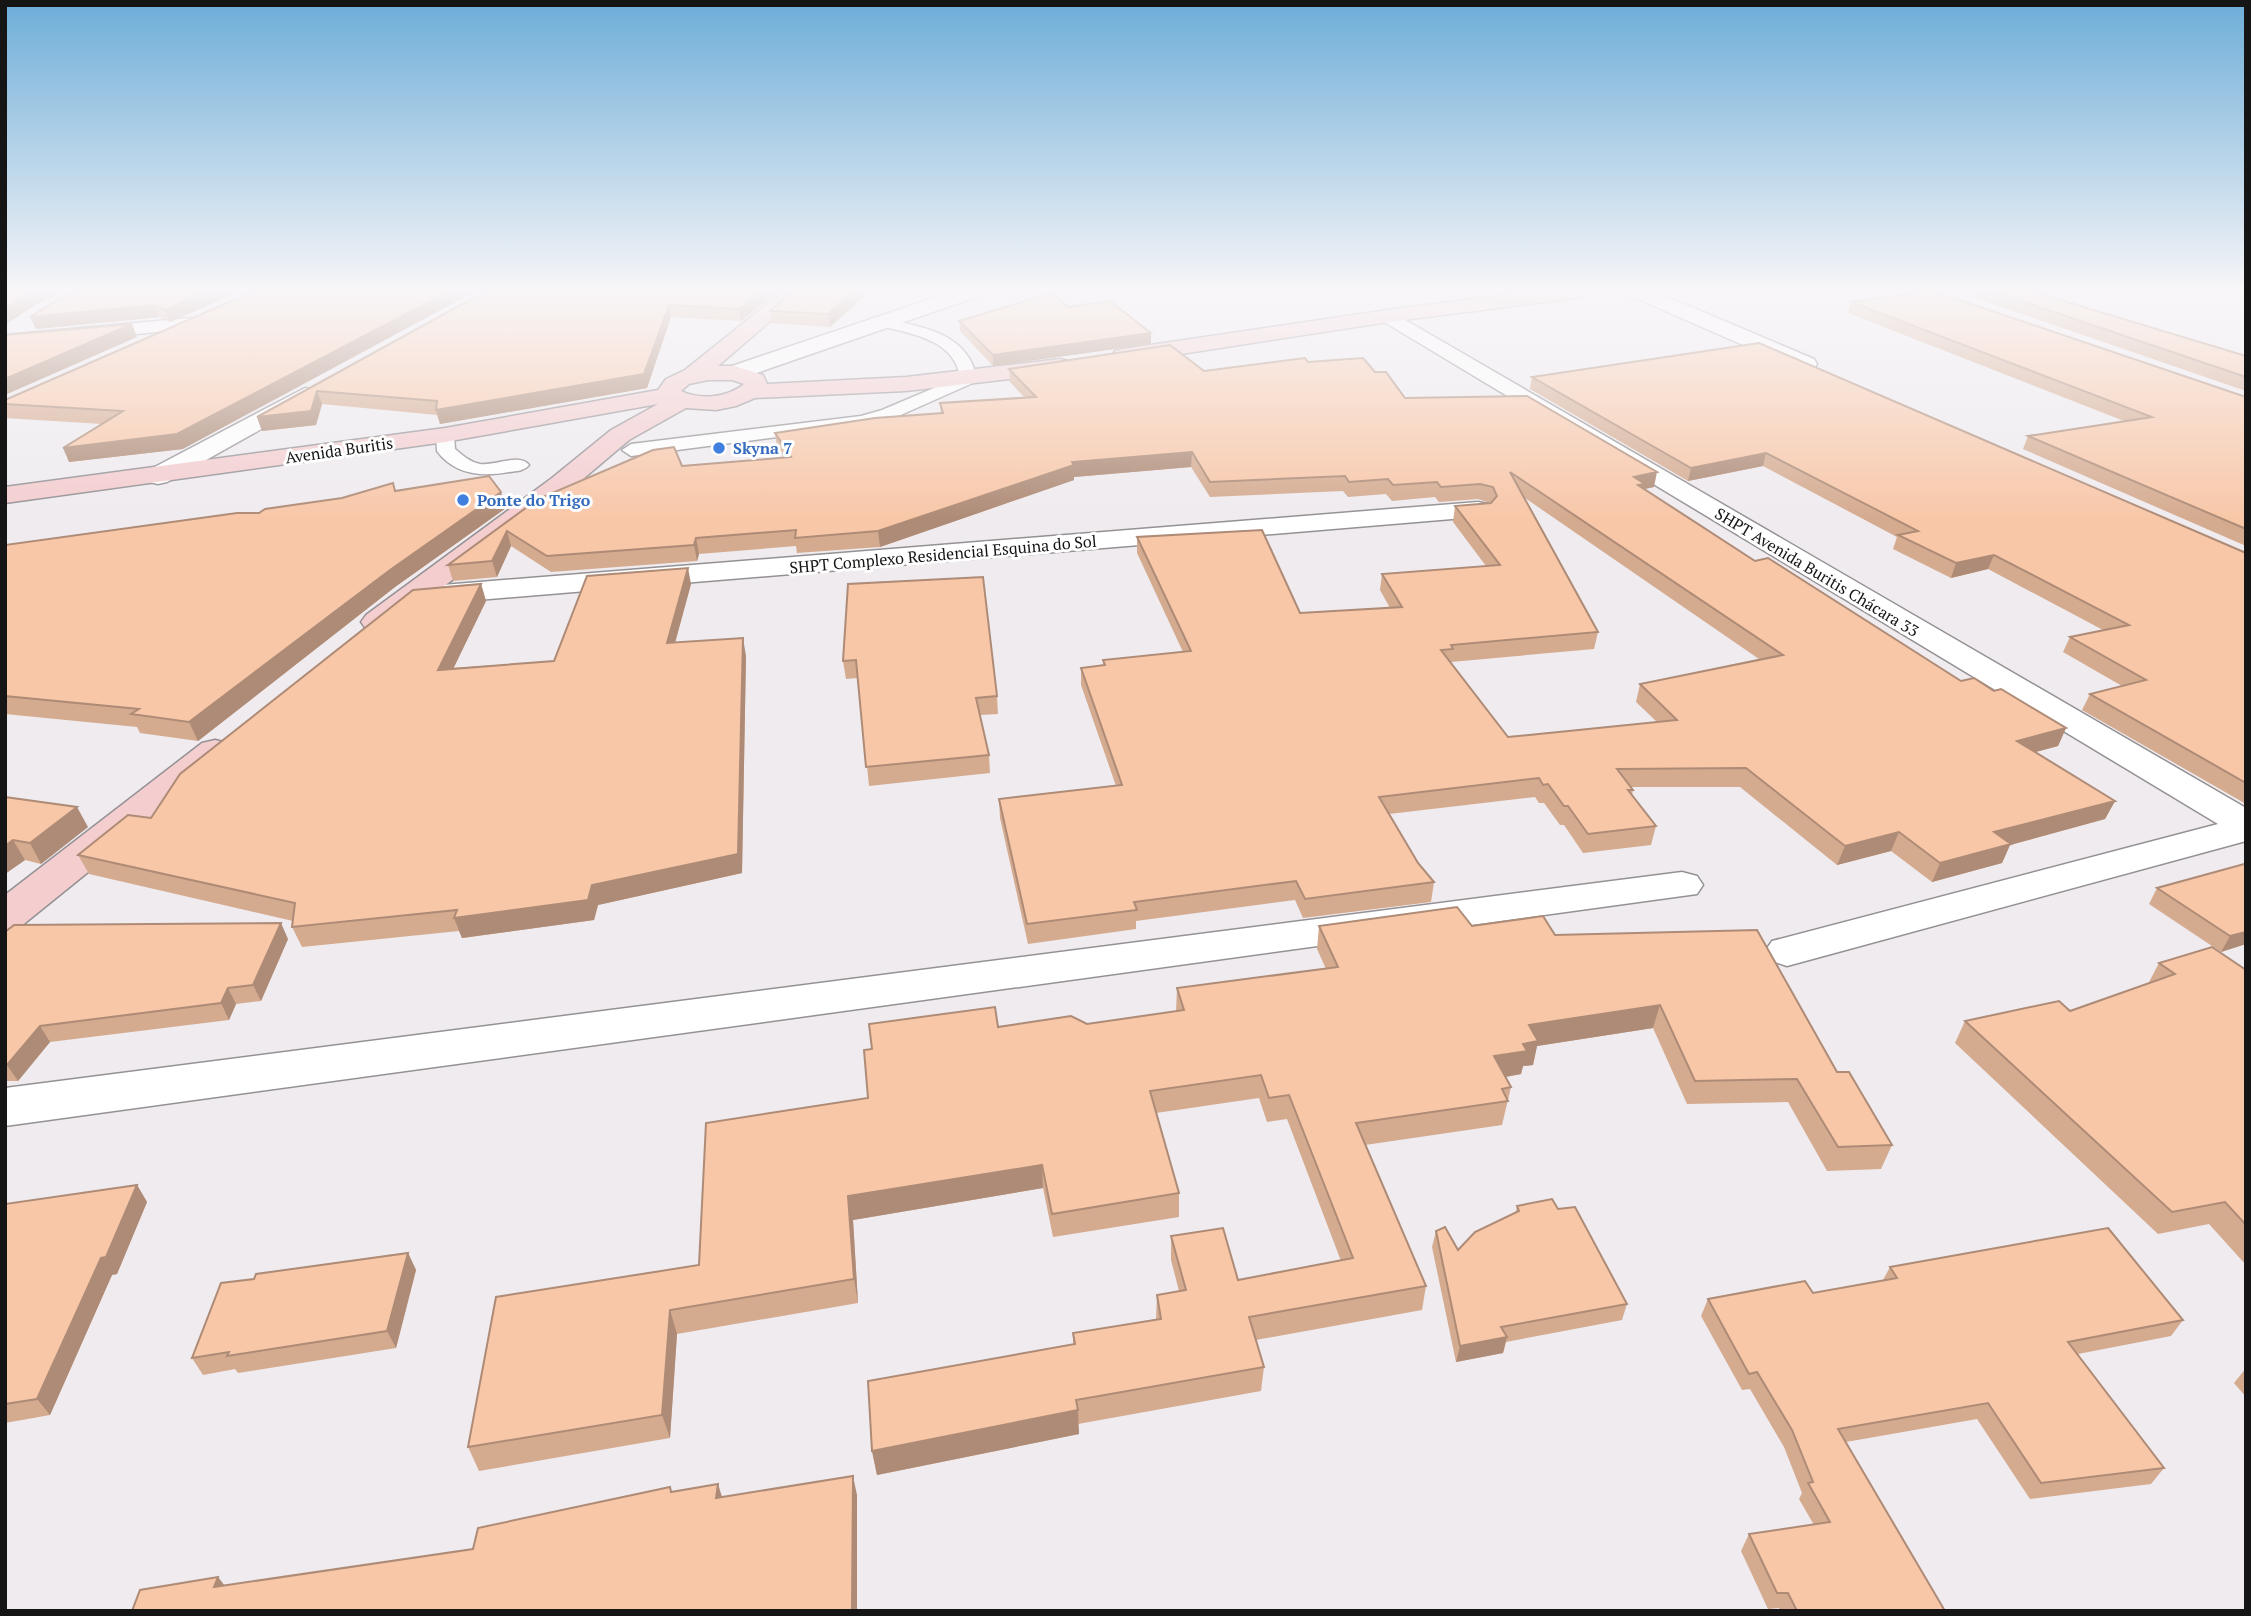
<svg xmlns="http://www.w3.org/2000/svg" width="2251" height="1616" font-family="'PT Serif',serif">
<rect width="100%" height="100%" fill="#efebef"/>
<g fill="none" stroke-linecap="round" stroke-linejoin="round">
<!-- lane casing -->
<g stroke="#949194" stroke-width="3">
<g id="lane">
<path d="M881 318C921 327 968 332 977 379L975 382 894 418 862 426 631 456 622 450 631 444 861 416 882 410 960 377C954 338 908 333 876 325L874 322 876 319Z"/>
<path d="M445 430 454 435 455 449C462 455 470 462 480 464 495 466 519 453 529 465 524 471 517 471 509 472 482 477 455 475 437 451L436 435Z"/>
</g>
</g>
<!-- street casing -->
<g stroke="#949194" stroke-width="3">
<g id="street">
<path d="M951 292H981L979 296 742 378H726L723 373 726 368Z"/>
<path d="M1629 292H1656L1814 359 1817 364 1814 369H1798L1631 296Z"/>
<path d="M1388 310 2246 808V841L1787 966 1772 961 1765 951 1772 941 2218 824 1381 320 1378 316 1381 312Z"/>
<path d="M190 318 197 320 200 324 197 328 5 347V335Z"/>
<path d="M305 388 313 390 317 395 313 400 167 482 158 484 149 482 145 476 149 470Z"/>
<path d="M1478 502 1488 504 1492 510 1488 516 430 604 419 601 415 595 419 589 430 586Z"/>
<path d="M1682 872 1697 876 1703 885 1697 894 5 1126V1088Z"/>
</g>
</g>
<!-- secondary casing -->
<g stroke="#949194" stroke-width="3">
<g id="secondary">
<path d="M782 292H804L718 366H734L763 375 767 384 906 377 1060 359 1068 361 1071 366 1068 371 1060 373 906 391 755 398 736 406 716 410 686 408 629 440 570 490 388 629 377 631 366 629 361 622 366 615 552 478 611 430 658 404 445 442 5 503V487L445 428 658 390 666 379 685 370ZM708 380H732L744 384C727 398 700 400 681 391L689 384Z"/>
<path d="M1527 292H1587L1578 298 1388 322 1123 363 1115 361 1112 356 1115 351 1123 349 1388 310Z"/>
<path d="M215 740 228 743 233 751 228 759 20 927 5 931V895L202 743Z"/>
</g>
</g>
<!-- lane -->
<use href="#lane" fill="#fff" fill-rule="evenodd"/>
<!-- street -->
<use href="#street" fill="#fff" fill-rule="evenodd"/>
<!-- secondary -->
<use href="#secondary" fill="#f4cdcf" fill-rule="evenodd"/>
</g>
<!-- wall -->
<g fill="#d5ab90" fill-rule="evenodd">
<path d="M238 292 170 322 160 317 36 329 30 317Z"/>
<path d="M252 292 183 449 69 462 102 424 5 418V400Z"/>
<path d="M484 292H778L741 321 671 317 647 388 440 424 437 415 322 404 316 425 262 431 257 417Z"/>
<path d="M869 292 830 327 772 323 770 311Z"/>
<path d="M1977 292H2034L2246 356V391L1975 298Z"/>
<path d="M1851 302 2246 397V546L2023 449 2028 436 2124 421 1848 313Z"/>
<path d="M1068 307 1151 333V344L993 366 960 331 959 321Z"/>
<path d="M1308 362 1375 372 1405 398 1654 487 1645 489 1755 561 1961 681 1994 691 2066 728 2058 746 2036 752 2115 801 2105 819 2010 845 2002 863 1932 882 1891 851 1837 865 1740 787H1631L1633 790 1632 795 1656 826 1651 845 1583 853 1564 825H1560L1544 803H1539L1535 797 1389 814 1418 863 1434 882 1431 902 1303 918 1295 900 1136 921V929L1028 944 1000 818 999 799 1116 786 1081 685V668L1103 666V660L1183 652 1137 553V537L1300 613 1390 608 1380 590 1382 574 1486 566 1453 522 1455 506 1490 503 1478 499 1439 502 1435 497 1392 501 1386 494 1348 497 1343 491 1210 497 1191 467 1074 477V480L880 547 797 553 796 546 699 554 697 561 551 572 511 546 497 577 453 581 448 565 538 499 682 466 784 458 777 447 775 433 941 413 940 403 1024 397 1010 382 1009 369 1204 371ZM1525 498 1759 659 1640 684 1636 702 1657 722 1508 737 1451 664V662L1594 649 1598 632Z"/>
<path d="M1532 377 2246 553V804L2082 710 2090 694 2122 686 2063 652 2070 637 2103 630 1988 569 1951 578 1893 549 1897 537 1763 466 1688 481 1530 389Z"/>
<path d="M396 491 506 508 395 587 198 741 140 733 137 727 5 714V545L259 513Z"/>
<path d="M481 584 486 601 453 668 554 661 691 584 675 643 746 656 742 873 598 905 594 920 462 938 459 931 302 947 292 927 293 921 89 874 78 855 151 818Z"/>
<path d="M848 584 997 696 998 714 980 715 989 755 990 773 869 786 858 678 846 679 843 661Z"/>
<path d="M5 797 88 827 41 864 25 860 5 874Z"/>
<path d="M2157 888 2246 944 2221 952 2149 904Z"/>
<path d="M1319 926H1472L1555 935 1837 1072 1892 1145 1881 1169 1827 1171 1788 1102 1687 1104 1653 1028 1537 1046 1533 1065 1523 1066 1521 1074 1505 1077 1511 1087 1502 1125 1365 1145 1426 1286 1422 1310 1256 1340 1264 1367 1261 1391 1078 1424 1079 1434 877 1475 872 1451 1073 1345V1333L1156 1319 1157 1295 1179 1291 1171 1260V1236L1238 1280 1341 1261 1287 1119 1267 1122 1259 1098 1156 1113 1179 1193V1217L1053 1237 1043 1188 853 1220 858 1303 677 1334 670 1438 479 1471 468 1447 699 1265 868 1098 998 1027 1087 1024 1176 1011 1177 988 1326 969 1317 949Z"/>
<path d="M5 932 288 939 261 1001 236 1004 229 1020 50 1042 18 1081H5Z"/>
<path d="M2159 963 2246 970V1265L2209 1224 2158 1234 1955 1043 1965 1021 2070 1011 2148 984Z"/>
<path d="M137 1185 147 1202 117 1274 112 1275 50 1415 5 1423V1204Z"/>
<path d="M1517 1206 1558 1209 1627 1304 1622 1320 1506 1342 1503 1353 1456 1362 1432 1247 1436 1231 1458 1250 1516 1212Z"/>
<path d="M408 1253 416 1270 396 1348 238 1373 235 1369 203 1375 192 1358 254 1279Z"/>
<path d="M1890 1267 2183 1320 2171 1336 2078 1354 2164 1468 2151 1484 2030 1499 1977 1419 1846 1442 1945 1611H1780L1779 1608 1768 1609 1741 1551 1749 1534 1814 1525 1799 1499 1802 1493 1784 1447 1750 1389 1742 1390 1701 1316 1708 1299 1813 1293 1883 1280Z"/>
<path d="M2246 1368V1397L2234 1383Z"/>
</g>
<!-- shaded-wall -->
<g fill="#ae8b76">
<path d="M30 292H63L37 304 5 325V309Z"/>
<path d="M206 292H238L170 322 165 310Z"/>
<path d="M448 292H474L183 449 69 462 63 448Z"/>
<path d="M761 292H778L741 321 739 309Z"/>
<path d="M854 292H869L830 327 828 314Z"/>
<path d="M155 305 160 317 36 329 30 317Z"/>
<path d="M669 305 671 317 647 388 440 424 436 410Z"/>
<path d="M132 324 137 337 5 395V379Z"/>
<path d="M1151 333V344L993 366V355Z"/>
<path d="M317 391 322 404 316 425 262 431 257 417Z"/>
<path d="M1192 452 1191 467 1074 477V480L880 547 878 531 1072 462Z"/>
<path d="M1766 453 1763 466 1688 481 1691 468Z"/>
<path d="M1657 472 1654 487 1644 489 1642 499 1634 477Z"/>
<path d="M501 492 506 508 395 587 198 741 189 722 390 570Z"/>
<path d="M507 531 511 546 497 577 492 561Z"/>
<path d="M696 538 699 554 697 561 694 545Z"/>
<path d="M1994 555 1988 569 1951 578 1956 563Z"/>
<path d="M688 568 691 584 670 661 667 643Z"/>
<path d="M481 584 486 601 444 688 438 670Z"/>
<path d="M743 638 746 656 742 873 598 905 594 920 462 938 454 918 592 885Z"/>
<path d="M2066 728 2058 746 2009 759 2017 741Z"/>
<path d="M2115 801 2105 819 2010 845 2002 863 1932 882 1940 863 1994 832Z"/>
<path d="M77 807 88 827 41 864 30 843Z"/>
<path d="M1899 832 1891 851 1837 865 1845 846Z"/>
<path d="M13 840 25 860 5 874V846Z"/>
<path d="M281 923 288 939 261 1001 253 985Z"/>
<path d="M2246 932V944L2221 952 2230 936Z"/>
<path d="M228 988 236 1004 229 1020 221 1003Z"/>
<path d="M1660 1005 1653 1028 1537 1046 1533 1065 1523 1066 1521 1074 1489 1080 1494 1056 1529 1025Z"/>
<path d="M40 1026 50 1042 18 1081 7 1065Z"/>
<path d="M1042 1165 1043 1188 853 1220 858 1303 854 1279 848 1196Z"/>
<path d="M137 1185 147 1202 117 1274 112 1275 50 1415 37 1399 101 1258Z"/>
<path d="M408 1253 416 1270 396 1348 387 1331Z"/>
<path d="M670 1310 677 1334 670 1438 662 1415Z"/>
<path d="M1507 1337 1503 1353 1456 1362 1460 1346Z"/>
<path d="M1078 1410 1079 1434 877 1475 872 1451Z"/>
<path d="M853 1476 857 1495V1611H852Z"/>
<path d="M718 1484 724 1503 716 1498Z"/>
<path d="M218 1577 232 1595 214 1587Z"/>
</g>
<!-- building -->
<g fill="#f8c7a8" stroke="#ae8b76" stroke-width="2" fill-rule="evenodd">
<path d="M5 292H30L5 309Z"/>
<path d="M77 292H206L165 310 155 305 30 317 59 299Z"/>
<path d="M252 292H448L177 434 63 448 123 411 5 404V400Z"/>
<path d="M484 292H761L739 309 669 305 644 374 436 410 437 401 317 391 311 411 257 417Z"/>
<path d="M791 292H854L828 314 770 311Z"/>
<path d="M1921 292H1936L2246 397V529L2028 436 2152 417 1851 302Z"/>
<path d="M1995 292H2034L2246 356V377Z"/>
<path d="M1052 293 1068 307 1110 301 1151 333 993 355 959 321Z"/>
<path d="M132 324 5 379V335Z"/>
<path d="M1759 343 2246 553V783L2090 694 2146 680 2070 637 2129 625 1994 555 1956 563 1898 535 1918 531 1766 453 1691 468 1532 377Z"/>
<path d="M1170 345 1204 371 1305 358 1308 362 1363 358 1375 372H1386L1405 398 1527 396 1657 472 1634 477 1645 484 1638 485 1755 561 1768 558 1961 681 1974 678 1994 691 2001 689 2066 728 2017 741 2115 801 1994 832 2011 844 1940 863 1899 832 1845 846 1746 768 1617 769 1633 790H1628L1656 826 1588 834 1568 806H1564L1548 784 1543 785 1539 778 1379 797 1418 863 1434 882 1305 899 1296 881 1134 902 1137 910 1027 924 999 799 1122 785 1081 668 1105 665 1103 660 1191 651 1137 537 1262 530 1300 613 1402 607 1382 574 1500 565 1455 506 1491 503 1497 496 1493 487 1480 484 1441 487 1437 482 1393 485 1388 479 1349 482 1345 476 1210 482 1192 452 1072 462 1074 465 878 531 795 538 796 530 696 538 694 545 547 556 507 531 492 561 448 565 538 499 653 450 674 447 682 466 791 457 775 433 875 418 943 413 940 403 1036 397 1009 369ZM1510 472 1783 655 1640 684 1677 720 1508 737 1441 650 1453 649 1451 645 1598 632Z"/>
<path d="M489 476 501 492 390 570 189 722 131 714 139 709 5 696V545L237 513H259L265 509 342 498 393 483 395 491Z"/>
<path d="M688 568 667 643 743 638 738 854 592 885 588 900 454 918 457 910 292 927 295 903 78 855 128 815 151 818 180 774 413 590 481 584 438 670 554 661 587 576Z"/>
<path d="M983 577 997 696 976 698 989 755 866 767 856 660 843 661 848 584Z"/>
<path d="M5 797 77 807 30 843 13 840 5 846Z"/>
<path d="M2244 864 2246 865V932L2230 936 2157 888Z"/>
<path d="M1457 907 1472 926 1543 916 1555 935 1757 930 1837 1072H1849L1892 1145 1838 1147 1797 1079 1695 1081 1660 1005 1529 1025 1538 1041 1523 1044 1527 1051 1494 1056 1511 1087 1502 1089 1508 1101 1356 1123 1426 1286 1249 1317 1264 1367 1076 1400 1078 1410 872 1451 868 1381 1075 1344 1073 1333 1161 1319 1157 1295 1186 1290 1171 1236 1223 1228 1238 1280 1353 1258 1289 1095 1269 1098 1261 1075 1150 1091 1179 1193 1052 1214 1042 1165 848 1196 854 1279 670 1310 662 1415 468 1447 496 1297 699 1265 706 1123 868 1098 864 1050 872 1049 869 1024 995 1007 998 1027 1071 1016 1087 1024 1184 1010 1177 988 1338 967 1319 926Z"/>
<path d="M281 923 253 985 228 988 221 1003 40 1026 7 1065H5V932L14 925Z"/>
<path d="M2212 947 2246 970V1225L2225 1202 2172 1212 1965 1021 2059 1001 2070 1011 2175 974 2159 963Z"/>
<path d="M137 1185 106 1257 101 1258 37 1399 5 1404V1204Z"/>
<path d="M1552 1199 1558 1209 1575 1207 1627 1304 1501 1327 1507 1337 1460 1346 1436 1231 1445 1227 1458 1250 1475 1232 1519 1211 1517 1206Z"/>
<path d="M2108 1228 2183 1320 2068 1342 2164 1468 2041 1483 1988 1403 1838 1429 1945 1611H1797L1788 1593H1777L1749 1534 1830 1522 1808 1483 1813 1482 1792 1430 1757 1372 1749 1374 1708 1299 1805 1281 1813 1293 1897 1278 1890 1267Z"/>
<path d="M408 1253 387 1331 227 1356 229 1352 192 1358 221 1283 254 1279 256 1274Z"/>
<path d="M853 1476 852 1611H132L140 1590 218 1577 214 1587 473 1549 478 1528 670 1487 671 1492 718 1484 716 1498Z"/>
</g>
<!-- sky -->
<linearGradient id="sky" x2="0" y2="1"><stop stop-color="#6dadd8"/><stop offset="0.56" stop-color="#f8f6f8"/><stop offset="1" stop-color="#f8f6f8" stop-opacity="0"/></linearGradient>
<rect width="2251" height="519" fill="url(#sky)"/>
<!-- markers -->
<g fill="#3f7fe0" stroke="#fff" stroke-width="2.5">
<circle cx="719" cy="448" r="7"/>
<circle cx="463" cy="500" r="7"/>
</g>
<g text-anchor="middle" stroke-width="6" stroke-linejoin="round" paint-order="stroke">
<!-- far-shop labels -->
<g font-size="16" font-weight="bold" fill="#366cbe" stroke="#fff" text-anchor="start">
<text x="733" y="454">Skyna 7</text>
<text x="477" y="506">Ponte do Trigo</text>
</g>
<!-- far-street labels -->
<g font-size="16" fill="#161516" stroke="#fff">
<text transform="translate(339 450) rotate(-8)" y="6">Avenida Buritis</text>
<text transform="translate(943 554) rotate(-5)" y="6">SHPT Complexo Residencial Esquina do Sol</text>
<text transform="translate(1817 572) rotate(31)" y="6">SHPT Avenida Buritis Chácara 33</text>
</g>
</g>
<!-- border -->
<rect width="2251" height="1616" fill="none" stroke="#161516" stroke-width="14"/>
</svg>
